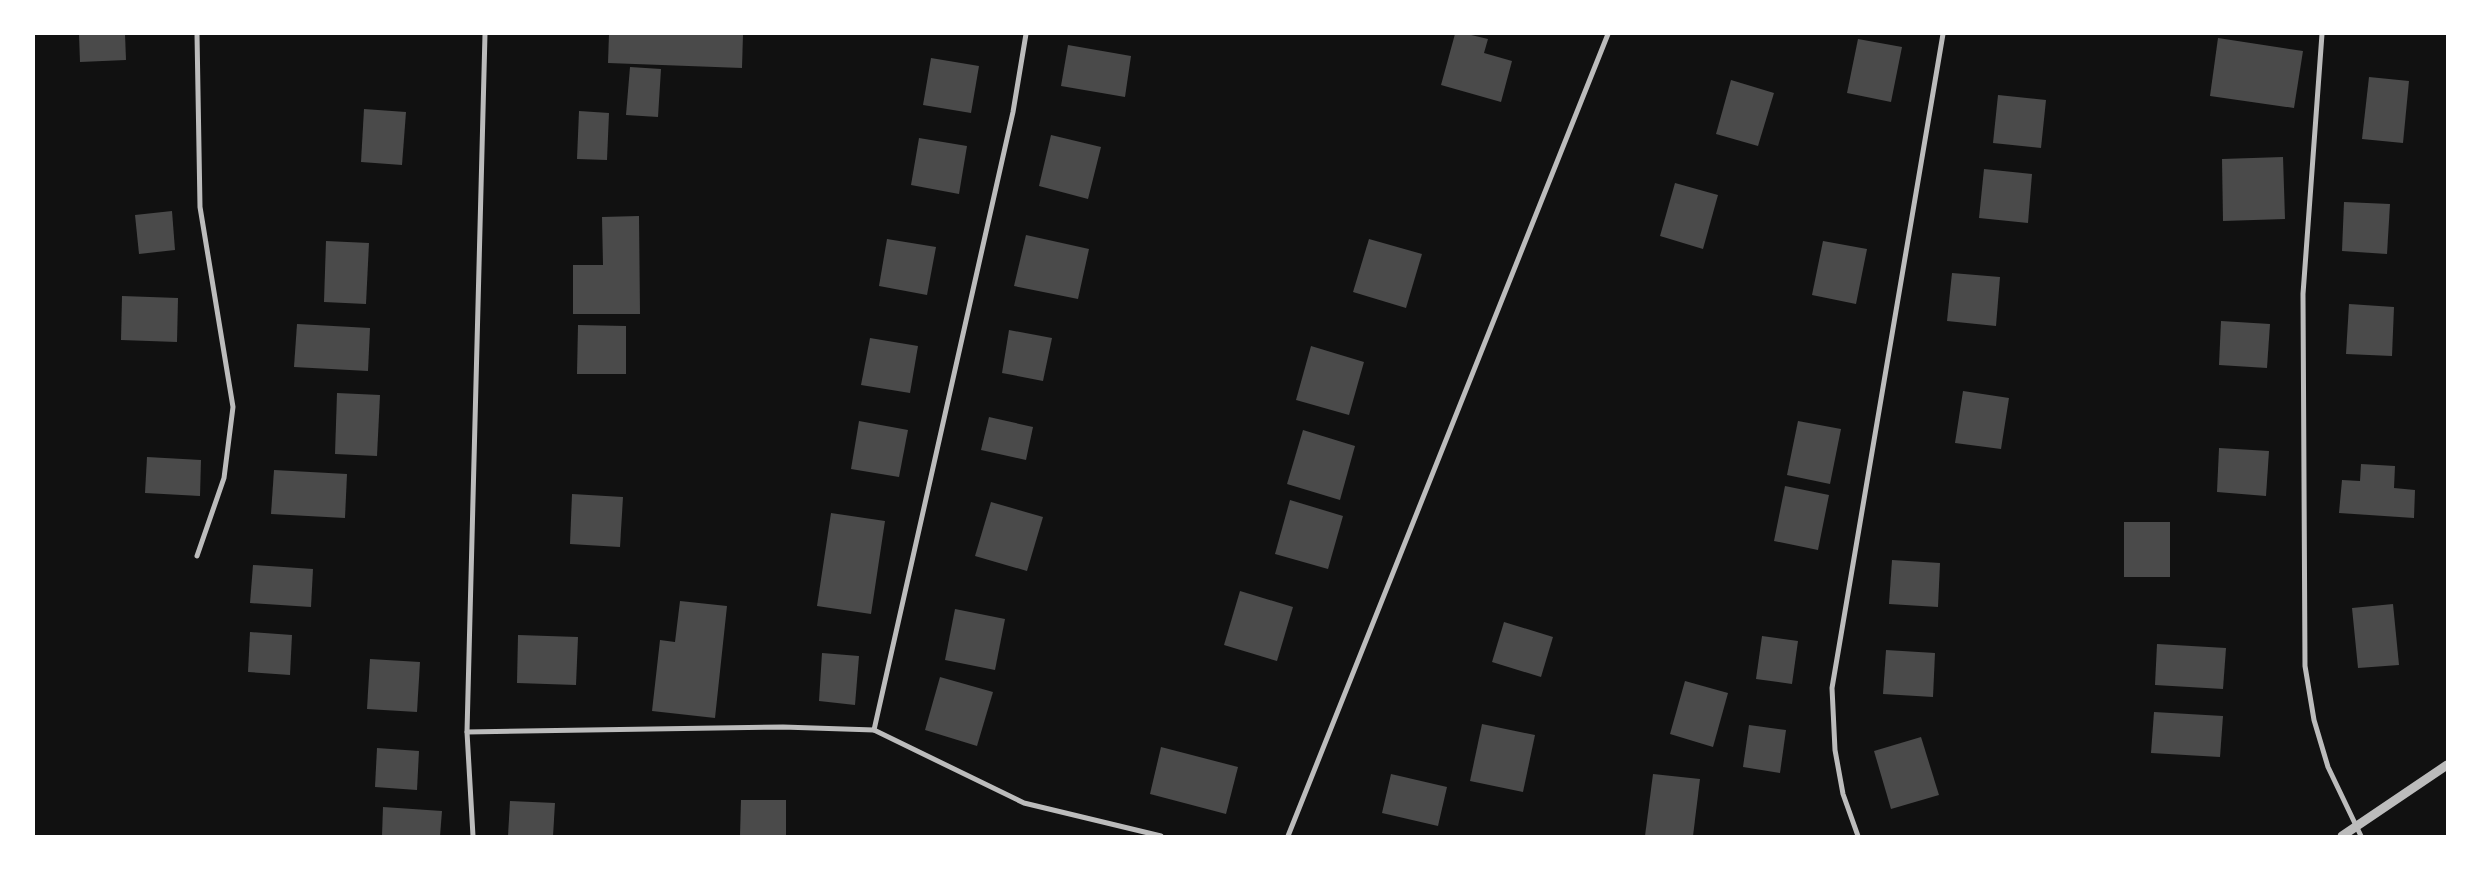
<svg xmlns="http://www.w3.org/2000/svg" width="2481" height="870" font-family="Montserrat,sans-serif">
<rect width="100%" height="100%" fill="#111"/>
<!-- building -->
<g fill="#4a4a4a">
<path d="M79 34H125L126 60 80 62Z"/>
<path d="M609 34H743L742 68 608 63Z"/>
<path d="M1455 34H1467L1488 39 1484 53 1512 61 1501 102 1441 85Z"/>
<path d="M2218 38 2303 51 2294 108 2210 96Z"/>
<path d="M1858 39 1902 47 1891 102 1847 93Z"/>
<path d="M1068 45 1131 56 1125 97 1061 86Z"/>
<path d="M931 58 979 66 971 113 923 105Z"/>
<path d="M630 67 661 69 658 117 626 115Z"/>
<path d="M2369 77 2409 81 2403 143 2362 139Z"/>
<path d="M1731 80 1774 93 1758 146 1716 134Z"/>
<path d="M1998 95 2046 100 2041 148 1993 143Z"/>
<path d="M364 109 406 112 402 165 361 162Z"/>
<path d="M579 111 609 113 607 160 577 159Z"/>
<path d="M1051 135 1101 147 1088 199 1039 186Z"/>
<path d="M919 138 967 146 959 194 911 185Z"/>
<path d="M2283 157 2285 219 2223 221 2222 159Z"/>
<path d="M1984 169 2032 174 2028 223 1979 218Z"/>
<path d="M1675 183 1718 195 1703 249 1660 236Z"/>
<path d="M2344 202 2390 204 2387 254 2342 251Z"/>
<path d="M172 211 175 250 139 254 135 215Z"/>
<path d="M639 216 640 314H573V265H603L602 217Z"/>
<path d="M1026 235 1089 249 1078 299 1014 286Z"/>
<path d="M887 239 936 247 927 295 879 286Z"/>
<path d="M1369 239 1422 254 1406 308 1353 292Z"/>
<path d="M326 241 369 243 366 304 324 302Z"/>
<path d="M1823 241 1867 249 1856 304 1812 295Z"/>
<path d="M1952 273 2000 277 1996 326 1947 321Z"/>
<path d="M122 296 178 298 177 342 121 340Z"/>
<path d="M2349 304 2394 307 2392 356 2346 354Z"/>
<path d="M2221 321 2270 324 2267 368 2219 365Z"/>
<path d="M297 324 370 328 368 371 294 367Z"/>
<path d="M578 325 626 326V374H577Z"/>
<path d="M1009 330 1052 338 1043 381 1002 373Z"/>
<path d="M870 338 918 346 910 393 861 385Z"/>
<path d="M1311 346 1364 362 1349 415 1296 400Z"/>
<path d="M1963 391 2009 398 2001 449 1955 443Z"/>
<path d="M337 393 380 395 377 456 335 454Z"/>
<path d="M989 417 1033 427 1026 460 981 450Z"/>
<path d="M859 421 908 430 899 477 851 469Z"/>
<path d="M1798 421 1841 429 1830 484 1787 475Z"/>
<path d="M1303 430 1355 446 1340 500 1287 484Z"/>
<path d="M2219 448 2269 451 2266 496 2217 492Z"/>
<path d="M147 457 201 460 200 496 145 493Z"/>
<path d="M2361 464 2395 466 2394 488 2415 490 2414 518 2339 513 2342 480 2360 481Z"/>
<path d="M274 470 347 474 345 518 271 514Z"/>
<path d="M1785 486 1829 495 1818 550 1774 541Z"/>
<path d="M572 494 623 497 620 547 570 544Z"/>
<path d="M1290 500 1343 516 1328 569 1275 554Z"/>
<path d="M991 502 1043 517 1027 571 975 556Z"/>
<path d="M831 513 885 521 871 614 817 606Z"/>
<rect x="2124" y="522" width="46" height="55"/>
<path d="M1892 560 1940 563 1938 607 1889 604Z"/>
<path d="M253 565 313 569 311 607 250 603Z"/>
<path d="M1240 591 1293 607 1277 661 1224 645Z"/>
<path d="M680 601 727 606 715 718 652 711 660 640 675 642Z"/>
<path d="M2393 604 2399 665 2358 668 2352 608Z"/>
<path d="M955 609 1005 619 995 670 945 660Z"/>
<path d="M1504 622 1553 637 1541 677 1492 662Z"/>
<path d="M250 632 292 635 290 675 248 672Z"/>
<path d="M518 635 578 637 576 685 517 683Z"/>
<path d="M1762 636 1798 641 1792 684 1756 679Z"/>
<path d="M2157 644 2226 648 2223 689 2155 685Z"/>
<path d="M1886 650 1935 653 1933 697 1883 694Z"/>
<path d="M822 653 859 656 855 705 819 701Z"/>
<path d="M370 659 420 662 417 712 367 709Z"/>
<path d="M940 677 993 692 977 746 925 730Z"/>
<path d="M1685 681 1728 693 1713 747 1670 734Z"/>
<path d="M2154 712 2223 716 2220 757 2151 753Z"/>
<path d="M1482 724 1535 735 1523 792 1470 781Z"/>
<path d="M1749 725 1786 730 1780 773 1743 767Z"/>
<path d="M1921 737 1939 795 1891 809 1874 751Z"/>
<path d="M1161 747 1238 767 1226 814 1150 794Z"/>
<path d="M377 748 419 751 417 790 375 787Z"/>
<path d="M1391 774 1447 787 1438 826 1382 813Z"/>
<path d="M1653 774 1700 779 1693 836H1645Z"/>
<path d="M741 800H786V836H740Z"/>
<path d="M510 801 555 803 553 836H508Z"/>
<path d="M383 807 442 811 440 836H382Z"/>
</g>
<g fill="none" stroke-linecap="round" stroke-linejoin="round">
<!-- minor -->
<g stroke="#bcbcbc" stroke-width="5">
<path d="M197 34 200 207 233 407 224 478 197 556"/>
<path d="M2322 34 2303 294 2305 666 2314 720 2328 767 2361 836"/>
<path d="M874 730 1013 112 1026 34"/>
<path d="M467 732 783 727 874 730 1024 803 1161 836"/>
<path d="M473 836 467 732 485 34"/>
<path d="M1288 836 1608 34"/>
<path d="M1858 836 1843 794 1835 750 1832 688 1943 34"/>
</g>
<!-- tertiary -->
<path stroke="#bcbcbc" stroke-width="9" d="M2342 836 2447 765"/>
</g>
<!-- border -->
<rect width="2481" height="870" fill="none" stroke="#ffffff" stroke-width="70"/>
</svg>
